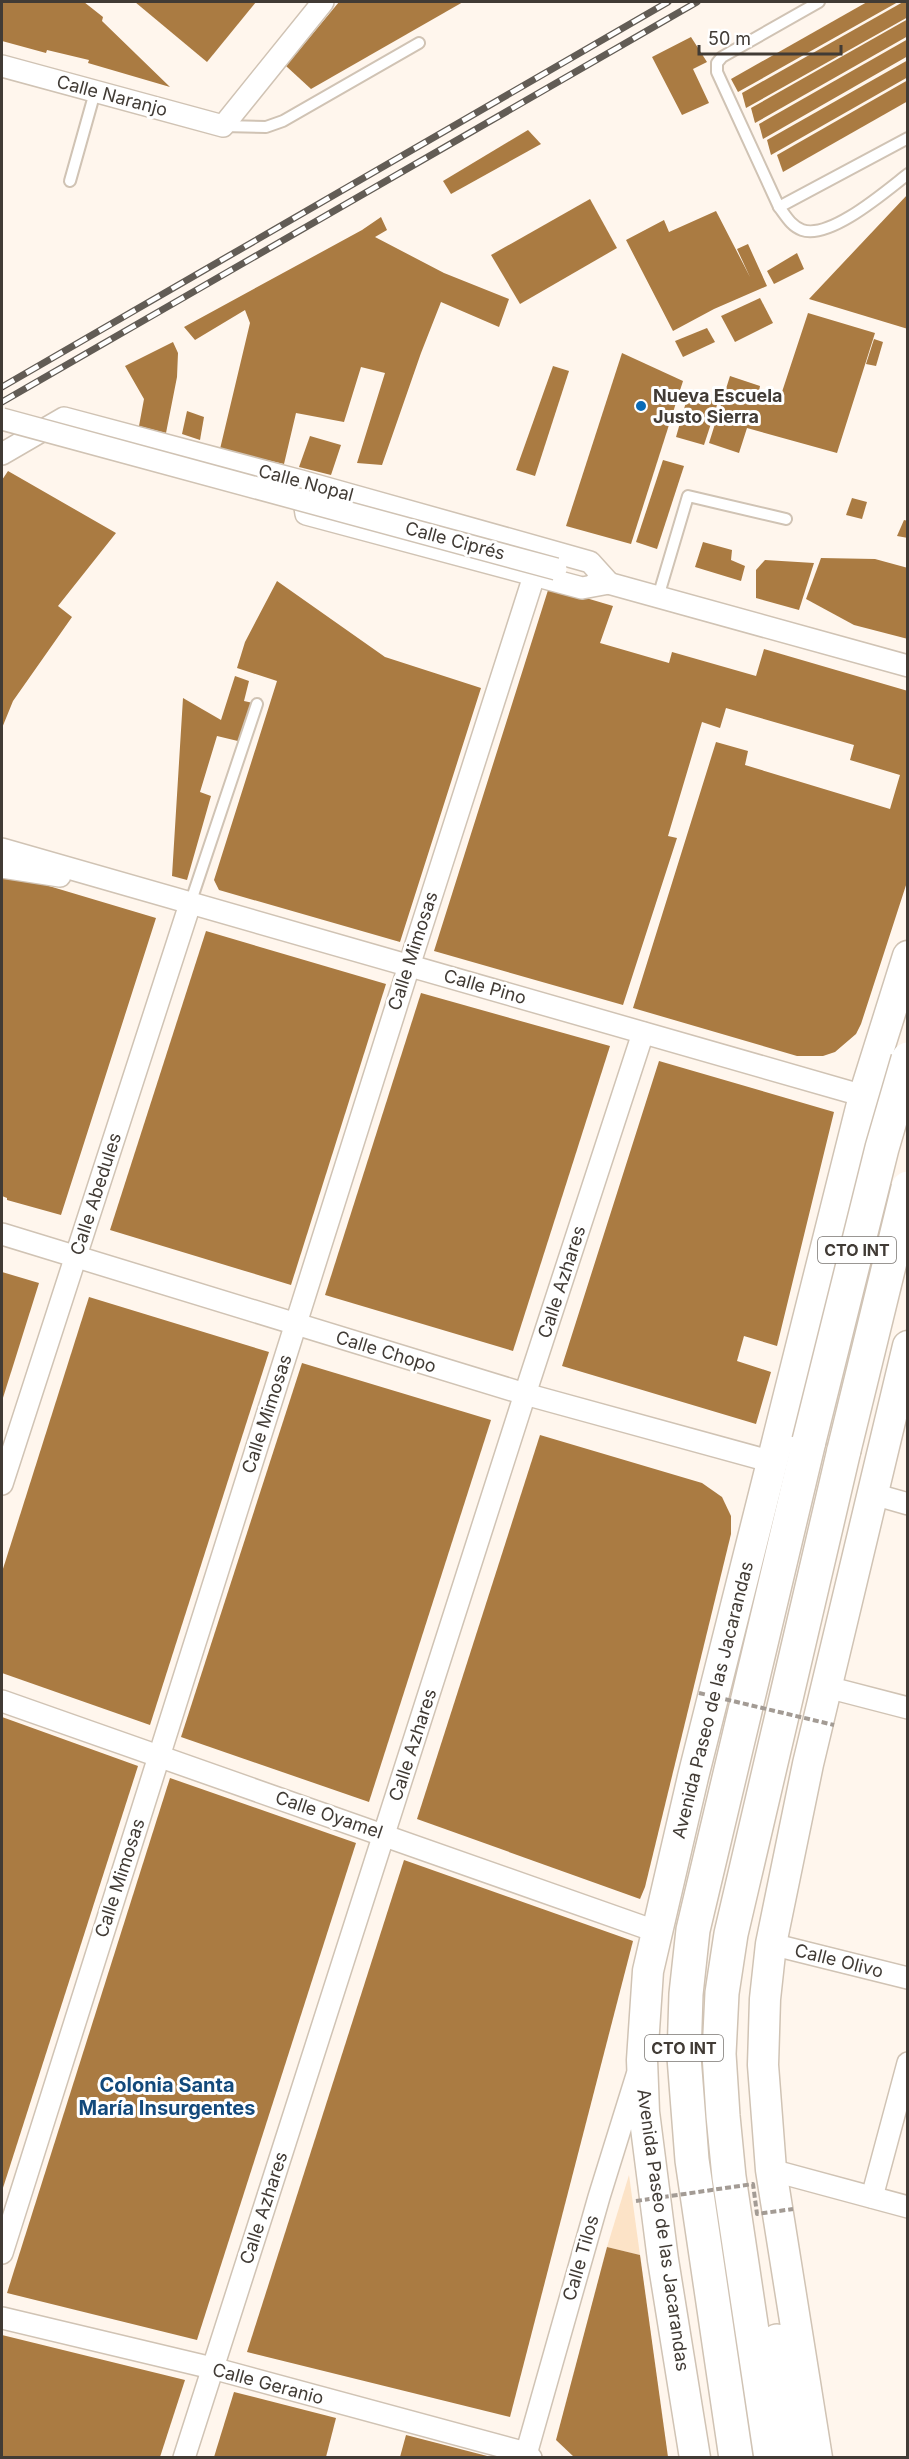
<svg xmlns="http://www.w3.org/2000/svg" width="909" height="2459" font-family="Inter,sans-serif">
<rect width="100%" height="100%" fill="#fff6ed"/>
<!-- green -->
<path fill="#fce3c7" d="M629 2175 640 2255 607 2247Z"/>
<!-- building -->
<g fill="#aa7b42">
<path d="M2 2H84L103 17 102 21 170 87 88 63 89 60 47 50 46 53 2 41Z"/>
<path d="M135 2H256L207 62Z"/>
<path d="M339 2H463L311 89 286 66Z"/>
<path d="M867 2H898L738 92 731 79Z"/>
<path d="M903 2H908V17L746 108 742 93Z"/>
<path d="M908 19V36L755 123 751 108Z"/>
<path d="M691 37 707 62 693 69 709 103 682 115 652 57Z"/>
<path d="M908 39V56L763 139 759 124Z"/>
<path d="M908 60V77L771 155 767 140Z"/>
<path d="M908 80V101L783 172 777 155Z"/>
<path d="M528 130 541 144 451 194 443 181Z"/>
<path d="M908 194V329L809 299Z"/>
<path d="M590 199 617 248 520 304 491 255Z"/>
<path d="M716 211 750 277 737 249 748 244 767 286 714 309 673 331 626 240 664 220 669 232Z"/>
<path d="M381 217 387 230 375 237 444 273 509 299 499 327 441 302 421 353 382 465 357 463 385 373 361 367 344 422 296 413 284 464 220 449 250 323 245 310 195 340 184 327 362 230Z"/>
<path d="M797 253 804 269 774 284 767 271Z"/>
<path d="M760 298 773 323 735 342 721 316Z"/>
<path d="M808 313 875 333 837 453 747 428 739 453 709 443 730 376 760 386 759 391 780 398Z"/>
<path d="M707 328 715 342 683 357 675 341Z"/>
<path d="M874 339 883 342 876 366 866 364Z"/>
<path d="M173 342 178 353 177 377 166 433 139 426 144 399 125 366Z"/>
<path d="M622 353 683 381 631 544 566 526Z"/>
<path d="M553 366 569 371 535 476 516 470Z"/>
<path d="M688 395 718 402 704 445 676 437Z"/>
<path d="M187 411 204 417 200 440 182 434Z"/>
<path d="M310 436 341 445 331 475 299 467Z"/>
<path d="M663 460 684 466 657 549 636 542Z"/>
<path d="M8 471 116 533 58 606 72 617 13 701 2 728V480Z"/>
<path d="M852 498 867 502 862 519 846 515Z"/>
<path d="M904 520 908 521V538L897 536Z"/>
<path d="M703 542 732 550 731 560 745 566 741 581 695 567Z"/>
<path d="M821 558 875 559 908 568V639L854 625 806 599Z"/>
<path d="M765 560 814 563 799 610 756 598V570Z"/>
<path d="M277 581 385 657 481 688 400 942 219 890 214 880 277 681 237 668 245 642Z"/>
<path d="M549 587 613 606 600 643 669 663 672 652 756 676 764 649 908 691V879L861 1024 856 1034 835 1052 823 1056H797L633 1008 716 742 748 751 745 765 890 809 900 775 850 760 854 745 726 708 720 728 702 722 668 836 677 838 623 1005 434 951Z"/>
<path d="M235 676 249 681 244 701 253 703 242 742 217 736 200 792 211 796 187 880 172 876 183 698 221 720Z"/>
<path d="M2 872 156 918 61 1215 7 1200V1198L2 1196Z"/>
<path d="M206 931 386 984 291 1285 110 1230Z"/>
<path d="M421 993 610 1046 513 1351 325 1295Z"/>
<path d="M659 1061 834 1112 777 1346 744 1336 737 1361 771 1372 756 1424 562 1366Z"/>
<path d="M2 1272 39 1283 2 1401Z"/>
<path d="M89 1297 269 1352 150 1725 2 1673V1572Z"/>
<path d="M302 1363 491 1420 369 1802 181 1737Z"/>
<path d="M540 1435 702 1483 722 1497 731 1516V1534L645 1887 640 1899 417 1819Z"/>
<path d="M2 1717 138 1766 2 2191Z"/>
<path d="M170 1778 356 1843 197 2340 7 2293Z"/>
<path d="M404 1860 633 1941 510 2417 247 2352Z"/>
<path d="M607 2247 640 2255 668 2457H574L556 2440Z"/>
<path d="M2 2335 185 2380 160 2457H2Z"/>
<path d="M234 2392 336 2418 326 2457H214Z"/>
<path d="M406 2435 491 2457H400Z"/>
</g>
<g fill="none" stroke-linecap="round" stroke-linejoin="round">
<!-- service casing -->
<g stroke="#d0c3b4" stroke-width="14">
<g id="service">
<path d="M819 2 722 57 717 63V72L779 207C786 216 791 226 802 230 830 240 886 191 908 174"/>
<path d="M223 126 266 127 283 121 419 43"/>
<path d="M70 181 95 92"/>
<path d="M779 207 908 138"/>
<path d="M658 597 688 496 786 519"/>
<path d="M190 904 257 704"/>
</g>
</g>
<!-- minor casing -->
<g stroke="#d0c3b4" stroke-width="24">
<g id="minor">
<path d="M2 66 223 126 323 2"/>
<path d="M2 454 64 418 301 481 590 562 609 583 582 588 306 514 301 481"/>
<path d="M597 580 908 666"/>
<path d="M2 849 864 1096"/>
<path d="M2 867 60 876"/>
<path d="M2 1234 525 1394 773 1462"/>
<path d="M2 1484 190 904"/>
<path d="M873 1494 908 1504"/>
<path d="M827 1687 908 1708"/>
<path d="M2 1701 655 1931"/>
<path d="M771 1944 908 1978"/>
<path d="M771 2170 908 2207"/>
<path d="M872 2197 908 2063"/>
<path d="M2 2253 409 966 534 576"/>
<path d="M2 2318 212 2368 526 2453 531 2458"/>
<path d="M184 2458 525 1394 643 1033"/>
<path d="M525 2458 599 2197 637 2075"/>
</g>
</g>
<!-- secondary casing -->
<g stroke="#d0c3b4" stroke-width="33">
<g id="secondary">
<path d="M695 2458 663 2260 644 2112 642 2060 648 1971 693 1777 864 1096 908 956"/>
<path d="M817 2458 771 2170 763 2065 765 1999 771 1944 808 1764 908 1346"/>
</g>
</g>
<!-- motorway casing -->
<g stroke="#d0c3b4" stroke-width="36">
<g id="motorway">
<path d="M777 2341 796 2458"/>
<path d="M736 2458 692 2160 684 2057 686 1994 693 1930 809 1441"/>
<path d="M771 2458 729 2177 723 2116 719 2054 722 1993 731 1934 844 1450"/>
</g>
</g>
<!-- service -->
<use href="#service" stroke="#fff" stroke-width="10"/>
<!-- minor -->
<use href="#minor" stroke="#fff" stroke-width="21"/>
<!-- secondary -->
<use href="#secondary" stroke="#fff" stroke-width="30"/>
<!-- motorway -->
<use href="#motorway" stroke="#fff" stroke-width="33"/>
<!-- rail casing -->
<g stroke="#625c55" stroke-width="7">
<g id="rail">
<path d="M2 387 668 2"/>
<path d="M2 402 697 2"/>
</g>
</g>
<!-- rail -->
<use href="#rail" stroke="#fff" stroke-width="4.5" stroke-dasharray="14" stroke-linecap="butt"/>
<!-- minor-bridge casing -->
<g stroke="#d0c3b4" stroke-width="24" stroke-linecap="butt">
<path id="minor-bridge" d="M2 419 556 569"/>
</g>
<!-- motorway-bridge casing -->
<g stroke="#d0c3b4" stroke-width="36" stroke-linecap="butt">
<g id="motorway-bridge">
<path d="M809 1441 882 1148 908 1059"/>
<path d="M844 1450 908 1188"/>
</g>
</g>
<!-- path-bridge -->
<g stroke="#a39b94" stroke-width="4" stroke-dasharray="6 3" stroke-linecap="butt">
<path d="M699 1693 834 1725"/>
<path d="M636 2201 753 2184 757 2214 793 2209"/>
</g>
<!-- minor-bridge -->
<use href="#minor-bridge" stroke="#fff" stroke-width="21"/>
<!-- motorway-bridge -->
<use href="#motorway-bridge" stroke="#fff" stroke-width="33"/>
</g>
<!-- markers -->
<circle fill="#086bb7" stroke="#fff" stroke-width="2" cx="641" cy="406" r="6"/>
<g text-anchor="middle" stroke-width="6" stroke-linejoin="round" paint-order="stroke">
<!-- shield labels -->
<g fill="#fff" stroke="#7a7672" stroke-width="1.5">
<rect x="818" y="1237" width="78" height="26" rx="4.5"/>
<rect x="645" y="2035" width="78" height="26" rx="4.5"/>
</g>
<g font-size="16" font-weight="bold" fill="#413b35">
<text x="857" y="1256">CTO INT</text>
<text x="684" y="2054">CTO INT</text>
</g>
<!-- street labels -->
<g font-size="18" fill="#413b35" stroke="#fff">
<text transform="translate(112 96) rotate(15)" y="6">Calle Naranjo</text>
<text transform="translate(306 483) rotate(15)" y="6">Calle Nopal</text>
<text transform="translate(455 541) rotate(15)" y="6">Calle Ciprés</text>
<text transform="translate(413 951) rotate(-72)" y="6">Calle Mimosas</text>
<text transform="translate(485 987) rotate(16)" y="6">Calle Pino</text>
<text transform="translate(96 1194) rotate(-72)" y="6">Calle Abedules</text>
<text transform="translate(562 1282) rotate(-72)" y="6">Calle Azhares</text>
<text transform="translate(386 1352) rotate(17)" y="6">Calle Chopo</text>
<text transform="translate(267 1414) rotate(-72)" y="6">Calle Mimosas</text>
<text transform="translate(713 1700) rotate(-76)" y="6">Avenida Paseo de las Jacarandas</text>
<text transform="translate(413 1745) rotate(-72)" y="6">Calle Azhares</text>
<text transform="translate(329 1815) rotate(19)" y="6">Calle Oyamel</text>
<text transform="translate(120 1878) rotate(-72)" y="6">Calle Mimosas</text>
<text transform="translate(839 1961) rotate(14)" y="6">Calle Olivo</text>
<text transform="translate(264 2208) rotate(-72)" y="6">Calle Azhares</text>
<text transform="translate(663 2230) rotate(82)" y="6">Avenida Paseo de las Jacarandas</text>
<text transform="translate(581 2258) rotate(-74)" y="6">Calle Tilos</text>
<text transform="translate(268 2384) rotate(15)" y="6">Calle Geranio</text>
</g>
<!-- poi labels -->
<g font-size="18" font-weight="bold" fill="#413b35" stroke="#fff" text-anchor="start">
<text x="653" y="402">Nueva Escuela<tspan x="653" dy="21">Justo Sierra</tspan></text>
</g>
<!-- neighbourhood labels -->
<g font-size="20" font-weight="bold" fill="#12497b" stroke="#fff">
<text x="167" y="2092">Colonia Santa<tspan x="167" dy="23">María Insurgentes</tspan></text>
</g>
</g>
<!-- border -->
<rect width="909" height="2459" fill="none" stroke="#413b35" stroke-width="6"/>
<!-- scale -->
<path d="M699 45v9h142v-9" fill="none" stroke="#413b35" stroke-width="3"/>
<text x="708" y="45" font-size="18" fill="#413b35" stroke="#ffffff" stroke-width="4.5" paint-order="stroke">50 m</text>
</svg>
